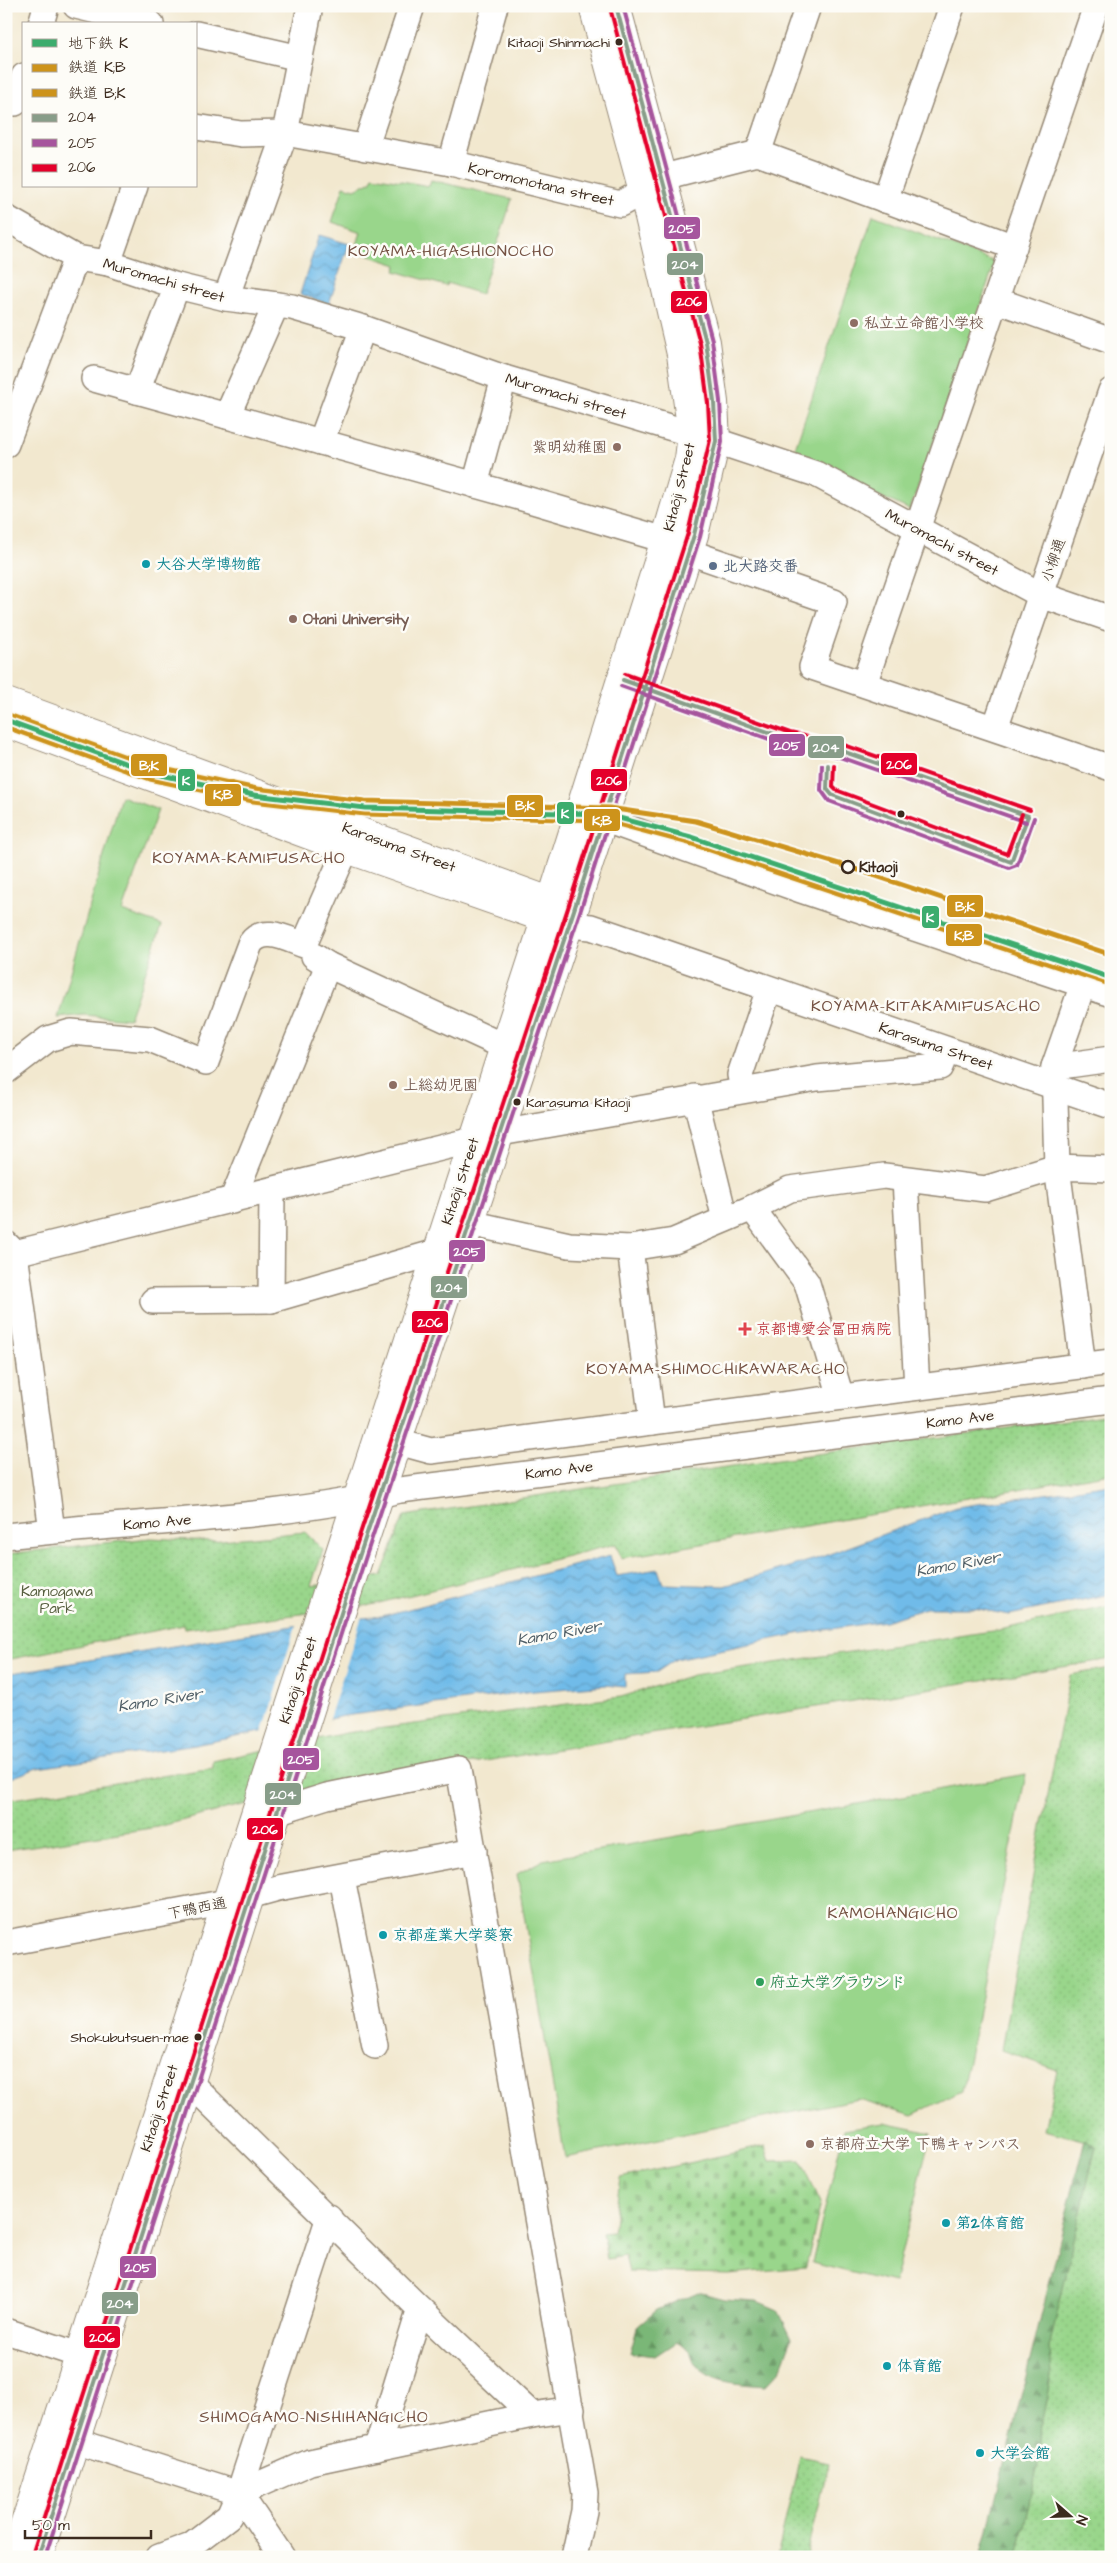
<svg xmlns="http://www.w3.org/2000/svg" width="1117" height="2563" font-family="'Architects Daughter','Klee One',sans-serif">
<defs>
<pattern id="green-dots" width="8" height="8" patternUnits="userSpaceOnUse" patternTransform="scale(1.25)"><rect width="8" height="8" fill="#99d68b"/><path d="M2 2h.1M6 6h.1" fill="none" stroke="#85b878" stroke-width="1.8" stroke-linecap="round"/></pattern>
<pattern id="forest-firs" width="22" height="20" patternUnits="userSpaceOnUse" patternTransform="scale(1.25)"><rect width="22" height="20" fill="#7ab777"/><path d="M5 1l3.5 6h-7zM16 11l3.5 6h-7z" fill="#659561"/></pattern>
<pattern id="cemetery-stones" width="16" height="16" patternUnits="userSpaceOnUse" patternTransform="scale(1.25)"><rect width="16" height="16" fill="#99d68b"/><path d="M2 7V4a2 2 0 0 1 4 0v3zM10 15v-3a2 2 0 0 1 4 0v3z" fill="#85b878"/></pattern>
<pattern id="water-waves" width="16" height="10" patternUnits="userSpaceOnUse" patternTransform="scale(1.25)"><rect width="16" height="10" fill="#70bbe9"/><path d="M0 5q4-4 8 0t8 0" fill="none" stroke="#5d98bc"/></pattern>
</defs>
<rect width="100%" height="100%" fill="#fdfcf7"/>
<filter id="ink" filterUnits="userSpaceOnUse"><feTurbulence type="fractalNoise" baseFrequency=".02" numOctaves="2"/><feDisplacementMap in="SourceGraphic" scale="10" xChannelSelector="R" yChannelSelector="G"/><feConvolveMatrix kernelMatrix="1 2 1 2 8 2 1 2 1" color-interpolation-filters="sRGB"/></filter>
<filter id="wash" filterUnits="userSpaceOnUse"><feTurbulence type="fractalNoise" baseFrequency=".0096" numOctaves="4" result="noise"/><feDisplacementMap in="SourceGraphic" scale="20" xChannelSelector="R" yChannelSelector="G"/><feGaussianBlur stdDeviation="1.12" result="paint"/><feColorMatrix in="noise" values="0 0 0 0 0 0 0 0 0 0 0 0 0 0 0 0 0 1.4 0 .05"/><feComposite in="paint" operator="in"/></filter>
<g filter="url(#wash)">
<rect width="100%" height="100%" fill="#f2e8cf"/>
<!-- green -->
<g fill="url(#green-dots)" stroke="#6a8054">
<path d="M1111 1414V1473L621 1558 616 1544 371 1605 185 1629 184 1625 6 1660V1554L150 1538 211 1541 305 1532 323 1550 311 1586 381 1576 404 1516 772 1460Z"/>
<path d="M1111 1606V1659L332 1786 229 1808 158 1827 6 1850V1800L213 1768V1761L346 1733 621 1697 693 1675 999 1630Z"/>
<path d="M1111 1668V2557H982L1086 2141 1044 2130 1057 2070 1001 2050 1070 1675Z"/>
<path d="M800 2456 829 2462 807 2557H777Z"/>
</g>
<!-- forest -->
<g fill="url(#forest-firs)" stroke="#5a704a">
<path d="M1085 2139 1096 2146 1049 2348 1051 2376 1042 2419 1041 2443 1018 2557H981Z"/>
<path d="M698 2292 724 2299 757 2301 778 2310 792 2339 780 2370 765 2386C744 2384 714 2384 698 2367 687 2354 698 2353 676 2342L655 2356 630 2353 637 2327 657 2310Z"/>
</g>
<!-- cemetery -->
<path fill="url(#cemetery-stones)" stroke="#6a8054" d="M765 2146 770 2161 801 2160 821 2203 806 2267 728 2274 629 2272 625 2256 607 2259 602 2233 613 2232 620 2178Z"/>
<!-- pitch -->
<g fill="#99d68b" stroke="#6a8054">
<path d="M373 176 429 186 431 180 512 199 481 294 447 283 446 286 395 271 397 265 355 251 361 232 332 222 344 186 355 189 370 182Z"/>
<path d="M873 215 995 262 910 510 792 457Z"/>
<path d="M121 796 158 810 122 911 162 925 129 1019 84 1015 58 1018Z"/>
<path d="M1026 1774 962 2091 912 2115 858 2099 565 2158 517 1874 543 1860Z"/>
<path d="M884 2123 931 2133 894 2283 812 2263 844 2129Z"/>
</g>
<!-- water -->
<g fill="url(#water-waves)" stroke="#567284">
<path d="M319 235 349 244 329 304 300 294Z"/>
<path d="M1111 1484V1594L1009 1615 974 1608H926L885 1621 797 1634 676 1659 657 1672 625 1674V1687L606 1685 534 1691 344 1716 189 1746 37 1768 6 1780V1674L305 1624 382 1616 610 1556 617 1576 658 1569 663 1584 724 1586 816 1559 957 1507Z"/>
</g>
<!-- pier -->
<path fill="#f2e8cf" d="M362 1616 328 1722 262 1734 297 1622Z"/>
</g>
<g filter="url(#ink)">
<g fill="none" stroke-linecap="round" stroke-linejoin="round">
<!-- minor casing -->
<g stroke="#968976" stroke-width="28">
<g id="minor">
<path d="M76 6 151 24"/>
<path d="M41 24 46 6"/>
<path d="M196 34 300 58"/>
<path d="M15 103 24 76"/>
<path d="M196 127 241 134 285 133 451 163 620 204 675 174 758 153 1014 247"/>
<path d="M365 148 412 6"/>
<path d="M758 153 808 6"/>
<path d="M451 163 495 6"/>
<path d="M885 200 952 6"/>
<path d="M6 218 76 258 108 263 177 286 226 298 292 307 363 328 504 378 716 441 816 474 1041 595 1111 619"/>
<path d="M108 263 135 186"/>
<path d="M226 298 285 133 310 6"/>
<path d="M996 300 1111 341"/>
<path d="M94 379 526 499 665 540"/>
<path d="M137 391 177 286"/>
<path d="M227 416 276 305"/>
<path d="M321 442 363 328"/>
<path d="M6 444 76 258"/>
<path d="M475 485 504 378"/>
<path d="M689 552 834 602 812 667 1111 768"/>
<path d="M864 684 1096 6"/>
<path d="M995 728 1111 391"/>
<path d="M603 819 801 890 1111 994"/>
<path d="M569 925 591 927 1111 1106"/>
<path d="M314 956 328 965 503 1046"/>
<path d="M1054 1067 1083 984"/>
<path d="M6 1071 48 1039 71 1032 150 1039 206 1062 250 944C263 925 287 939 304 945L354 831"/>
<path d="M743 1089 740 1075 769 989"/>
<path d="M695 1097 725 1219"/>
<path d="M500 1133 817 1078 940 1067 947 1050"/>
<path d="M905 1180 917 1387"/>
<path d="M232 1201 328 965"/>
<path d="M752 1208 807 1283 841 1397"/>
<path d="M470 1223 569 1245 630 1248 674 1241 752 1208 790 1189 884 1176 985 1189 1057 1167 1054 1067 1111 1059"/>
<path d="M6 1244 15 1253 52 1531"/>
<path d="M630 1248 652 1422"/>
<path d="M15 1253 473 1140"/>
<path d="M271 1300 272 1191"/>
<path d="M153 1301 271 1300 437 1252"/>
<path d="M1083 1366 1057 1167 1111 1169"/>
<path d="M398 1442 431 1451 1111 1362"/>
<path d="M6 1536C137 1520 271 1521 400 1490L1111 1400"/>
<path d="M279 1811 327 1796 459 1769 585 2493 584 2511 574 2557"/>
<path d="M342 1878 375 2046"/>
<path d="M6 1943 227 1902 278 1888 474 1851"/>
<path d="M191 2084 420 2309 532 2415"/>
<path d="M6 2331 79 2355"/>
<path d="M75 2441 239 2493 282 2557"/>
<path d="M377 2448 420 2309"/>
<path d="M239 2493 310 2462 532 2415 572 2409"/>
<path d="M159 2557 191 2545 229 2516 239 2493 329 2217"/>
</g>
</g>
<!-- major casing -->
<g stroke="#968976" stroke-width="30">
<g id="major">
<path d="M551 902 665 540 689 459 692 434 681 354 643 191 593 6"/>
<path d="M574 910 694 535 716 441 714 402 706 342 616 6"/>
</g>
</g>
<!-- highway casing -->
<g stroke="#968976" stroke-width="30">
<g id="highway">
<path d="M6 702 574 910 359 1557 38 2557"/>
<path d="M6 723 347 849 533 914"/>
<path d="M14 2557 551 902"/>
</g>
</g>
<!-- minor -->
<use href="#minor" stroke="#fff" stroke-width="25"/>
<!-- major -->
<use href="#major" stroke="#fff" stroke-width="28"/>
<!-- highway -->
<use href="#highway" stroke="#fff" stroke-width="28"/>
<!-- bus-1 casing -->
<g stroke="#fdfcf7" stroke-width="8">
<g id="bus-1">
<path d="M623 680 788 739 839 750 1028 816"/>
<path d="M828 765 827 789 832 795 1011 862 1028 816"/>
<path d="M38 2557 359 1557 574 910 694 535 716 441 714 402 706 342 616 6"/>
</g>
</g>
<!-- bus-2 casing -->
<g stroke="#fdfcf7" stroke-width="8">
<g id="bus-2">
<path d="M621 686 786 745 837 756 1026 822"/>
<path d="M822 765 821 790 829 801 1009 868 1017 865 1034 818"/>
<path d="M45 2557 365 1559 580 912 700 537 722 442 720 401 712 340 623 6"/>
</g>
</g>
<!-- bus-3 casing -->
<g stroke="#fdfcf7" stroke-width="8">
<g id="bus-3">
<path d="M625 674 790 733 841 744 1030 810"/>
<path d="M834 765 833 787 836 790 1007 854 1022 814"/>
<path d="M32 2555 353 1555 568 908 688 533 710 440 708 403 700 343 610 8"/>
</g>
</g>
<!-- bus-1 -->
<use href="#bus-1" stroke="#889d89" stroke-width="4"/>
<!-- bus-2 -->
<use href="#bus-2" stroke="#a6559d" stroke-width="4"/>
<!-- bus-3 -->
<use href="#bus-3" stroke="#e4002b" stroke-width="4"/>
<!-- rail-1 casing -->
<g stroke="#fdfcf7" stroke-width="9">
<path id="rail-1" d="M6 727 150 779 253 801 365 814 603 820 689 843 1109 984"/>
</g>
<!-- rail-2 casing -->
<g stroke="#fdfcf7" stroke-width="9">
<path id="rail-2" d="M6 714 154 767 257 789 365 801 609 808 696 821 849 867 1109 954"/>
</g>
<!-- rail-1 -->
<use href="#rail-1" stroke="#cd931b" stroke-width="5"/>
<!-- rail-2 -->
<use href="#rail-2" stroke="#cd931b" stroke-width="5"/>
<!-- metro-1 casing -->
<g stroke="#fdfcf7" stroke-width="9">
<path id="metro-1" d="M6 720 152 773 254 795 365 808 604 814 691 837 1111 978"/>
</g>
<!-- metro-1 -->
<use href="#metro-1" stroke="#3cac6d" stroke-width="5"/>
</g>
</g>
<!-- markers -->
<g fill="#3b2a1e" stroke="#fdfcf7" stroke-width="2">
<circle cx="619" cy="42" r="4.5"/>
<circle cx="901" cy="814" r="4.5"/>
<circle cx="517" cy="1102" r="4.5"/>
<circle cx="198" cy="2037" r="4.5"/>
</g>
<g fill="#8d6e63" stroke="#fdfcf7" stroke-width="2">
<circle cx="854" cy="323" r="5"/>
<circle cx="617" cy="447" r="5"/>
<circle cx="293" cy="619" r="5"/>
<circle cx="393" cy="1085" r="5"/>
<circle cx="810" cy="2144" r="5"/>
</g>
<g fill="#0f9aa8" stroke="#fdfcf7" stroke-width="2">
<circle cx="146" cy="564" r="5"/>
<circle cx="383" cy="1935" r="5"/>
<circle cx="946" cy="2223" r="5"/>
<circle cx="887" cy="2366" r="5"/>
<circle cx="980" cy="2453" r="5"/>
</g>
<circle fill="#5c6f8a" stroke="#fdfcf7" stroke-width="2" cx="713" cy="566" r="5"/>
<circle fill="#fdfcf7" stroke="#3b2a1e" stroke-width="2.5" cx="848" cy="867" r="6"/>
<path fill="#e0444e" stroke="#fdfcf7" stroke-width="2" d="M742.5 1321.5h5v5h5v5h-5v5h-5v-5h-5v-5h5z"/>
<circle fill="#2e9e5b" stroke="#fdfcf7" stroke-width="2" cx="760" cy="1982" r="5"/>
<g text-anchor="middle" stroke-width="5" stroke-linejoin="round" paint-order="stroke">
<!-- bus labels -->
<g font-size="14" fill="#3b2a1e" stroke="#fdfcf7" text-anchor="end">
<text x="610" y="47">Kitaoji Shinmachi</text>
<text x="526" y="1107" text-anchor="start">Karasuma Kitaoji</text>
<text x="189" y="2042">Shokubutsuen-mae</text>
</g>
<!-- street labels -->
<g font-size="15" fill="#3b2a1e" stroke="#fdfcf7">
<text transform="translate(541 184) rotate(13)" y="5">Koromonotana street</text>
<text transform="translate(164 280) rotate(16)" y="5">Muromachi street</text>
<text transform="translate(566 396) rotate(17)" y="5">Muromachi street</text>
<text transform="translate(679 487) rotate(-76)" y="5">Kitaōji Street</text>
<text transform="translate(942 542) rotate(28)" y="5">Muromachi street</text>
<text transform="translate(1053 560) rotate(-71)" y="5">小柳通</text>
<text transform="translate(399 847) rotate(20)" y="5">Karasuma Street</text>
<text transform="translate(936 1046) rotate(19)" y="5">Karasuma Street</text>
<text transform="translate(460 1181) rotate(-72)" y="5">Kitaōji Street</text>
<text transform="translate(960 1419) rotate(-7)" y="5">Kamo Ave</text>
<text transform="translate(559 1470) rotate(-7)" y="5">Kamo Ave</text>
<text transform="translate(157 1522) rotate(-5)" y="5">Kamo Ave</text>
<text transform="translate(298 1680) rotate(-72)" y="5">Kitaōji Street</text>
<text transform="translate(197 1908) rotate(-11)" y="5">下鴨西通</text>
<text transform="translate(159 2108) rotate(-72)" y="5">Kitaōji Street</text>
</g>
<!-- education labels -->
<g font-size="15" font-weight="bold" fill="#785e54" stroke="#fdfcf7" text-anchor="start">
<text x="864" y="328">私立立命館小学校</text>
<text x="607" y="452" text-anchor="end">紫明幼稚園</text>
<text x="303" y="624">Otani University</text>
<text x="403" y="1090">上総幼児園</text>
<text x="820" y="2149">京都府立大学 下鴨キャンパス</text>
</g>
<!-- culture labels -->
<g font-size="15" font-weight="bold" fill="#0d838f" stroke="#fdfcf7" text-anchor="start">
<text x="156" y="569">大谷大学博物館</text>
<text x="393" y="1940">京都産業大学葵寮</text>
<text x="956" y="2228">第2体育館</text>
<text x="897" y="2371">体育館</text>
<text x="990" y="2458">大学会館</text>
</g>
<!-- service labels -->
<g font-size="15" font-weight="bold" fill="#4e5e75" stroke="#fdfcf7" text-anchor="start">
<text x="723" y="571">北大路交番</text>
</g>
<!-- stop labels -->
<g font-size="15" font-weight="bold" fill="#3b2a1e" stroke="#fdfcf7" text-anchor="start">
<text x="859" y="872">Kitaoji</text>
</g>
<!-- health labels -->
<g font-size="15" font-weight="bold" fill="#be3a42" stroke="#fdfcf7" text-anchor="start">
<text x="756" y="1334">京都博愛会冨田病院</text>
</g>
<!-- park labels -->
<g font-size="15" fill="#575e3f" stroke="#fdfcf7">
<text x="57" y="1596">Kamogawa<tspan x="57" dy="17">Park</tspan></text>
</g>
<!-- leisure labels -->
<g font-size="15" font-weight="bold" fill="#27864d" stroke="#fdfcf7" text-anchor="start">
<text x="770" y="1987">府立大学グラウンド</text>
</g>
<!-- neighbourhood labels -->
<g font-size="16" letter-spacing="1" fill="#755243" stroke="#fdfcf7">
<text x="451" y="256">KOYAMA-HIGASHIONOCHO</text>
<text x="249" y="863">KOYAMA-KAMIFUSACHO</text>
<text x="926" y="1011">KOYAMA-KITAKAMIFUSACHO</text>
<text x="716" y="1374">KOYAMA-SHIMOCHIKAWARACHO</text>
<text x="893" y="1918">KAMOHANGICHO</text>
<text x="314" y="2422">SHIMOGAMO-NISHIHANGICHO</text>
</g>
<!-- water labels -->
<g font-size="16" font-style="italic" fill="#4e5d65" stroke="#fdfcf7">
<text transform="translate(958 1563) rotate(-10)" y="6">Kamo River</text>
<text transform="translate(559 1632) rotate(-10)" y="6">Kamo River</text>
<text transform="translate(160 1699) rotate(-9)" y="6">Kamo River</text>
</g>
</g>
<g stroke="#fdfcf7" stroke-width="2">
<rect x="663" y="216" width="38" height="24" rx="5" fill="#a6559d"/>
<rect x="666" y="252" width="38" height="24" rx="5" fill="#889d89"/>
<rect x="670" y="290" width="38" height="24" rx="5" fill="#e4002b"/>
<rect x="768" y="733" width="38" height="24" rx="5" fill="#a6559d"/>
<rect x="807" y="735" width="38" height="24" rx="5" fill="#889d89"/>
<rect x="880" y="752" width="38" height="24" rx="5" fill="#e4002b"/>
<rect x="130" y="753" width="38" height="24" rx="5" fill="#cd931b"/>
<rect x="590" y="768" width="38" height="24" rx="5" fill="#e4002b"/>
<rect x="177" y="768" width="19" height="24" rx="5" fill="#3cac6d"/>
<rect x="204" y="783" width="38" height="24" rx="5" fill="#cd931b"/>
<rect x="506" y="794" width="38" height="24" rx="5" fill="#cd931b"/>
<rect x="556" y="801" width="19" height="24" rx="5" fill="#3cac6d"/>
<rect x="583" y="808" width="38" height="24" rx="5" fill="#cd931b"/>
<rect x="946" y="894" width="38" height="24" rx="5" fill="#cd931b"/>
<rect x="921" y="905" width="19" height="24" rx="5" fill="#3cac6d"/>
<rect x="945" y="923" width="38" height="24" rx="5" fill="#cd931b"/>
<rect x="448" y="1239" width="38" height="24" rx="5" fill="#a6559d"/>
<rect x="430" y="1275" width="38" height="24" rx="5" fill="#889d89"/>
<rect x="411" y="1310" width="38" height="24" rx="5" fill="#e4002b"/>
<rect x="282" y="1747" width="38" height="24" rx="5" fill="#a6559d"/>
<rect x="264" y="1782" width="38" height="24" rx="5" fill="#889d89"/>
<rect x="246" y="1817" width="38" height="24" rx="5" fill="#e4002b"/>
<rect x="119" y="2255" width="38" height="24" rx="5" fill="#a6559d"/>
<rect x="101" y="2291" width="38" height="24" rx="5" fill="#889d89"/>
<rect x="83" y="2325" width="38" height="24" rx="5" fill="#e4002b"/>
</g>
<g font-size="14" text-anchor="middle" font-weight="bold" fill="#fff">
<text x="682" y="233">205</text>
<text x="685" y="269">204</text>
<text x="689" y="306">206</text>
<text x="787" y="750">205</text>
<text x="826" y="752">204</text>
<text x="899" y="769">206</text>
<text x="149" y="770">B;K</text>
<text x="609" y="785">206</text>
<text x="186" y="785">K</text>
<text x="223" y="799">K;B</text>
<text x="525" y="810">B;K</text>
<text x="565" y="818">K</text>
<text x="602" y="825">K;B</text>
<text x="965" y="911">B;K</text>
<text x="930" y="922">K</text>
<text x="964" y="940">K;B</text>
<text x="467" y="1256">205</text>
<text x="449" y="1292">204</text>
<text x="430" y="1327">206</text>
<text x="301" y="1764">205</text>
<text x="283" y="1799">204</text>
<text x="265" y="1834">206</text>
<text x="138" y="2272">205</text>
<text x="120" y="2308">204</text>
<text x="102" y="2342">206</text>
</g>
<!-- margin -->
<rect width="1117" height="2563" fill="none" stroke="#fdfcf7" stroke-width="25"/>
<!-- legend -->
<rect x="22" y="22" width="175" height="165" fill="#fdfcf7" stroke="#afa8a0"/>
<rect x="32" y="39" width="25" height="8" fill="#3cac6d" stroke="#afa8a0"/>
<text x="68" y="48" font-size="15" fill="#3b2a1e">地下鉄 K</text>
<rect x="32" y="64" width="25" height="8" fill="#cd931b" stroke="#afa8a0"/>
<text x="68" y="72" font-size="15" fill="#3b2a1e">鉄道 K;B</text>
<rect x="32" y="89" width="25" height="8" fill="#cd931b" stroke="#afa8a0"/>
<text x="68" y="98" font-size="15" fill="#3b2a1e">鉄道 B;K</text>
<rect x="32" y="114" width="25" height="8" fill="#889d89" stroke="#afa8a0"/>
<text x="68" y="122" font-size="15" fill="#3b2a1e">204</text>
<rect x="32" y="139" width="25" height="8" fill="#a6559d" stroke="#afa8a0"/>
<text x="68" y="148" font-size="15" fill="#3b2a1e">205</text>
<rect x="32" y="164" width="25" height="8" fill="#e4002b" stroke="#afa8a0"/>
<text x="68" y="172" font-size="15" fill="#3b2a1e">206</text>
<!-- north arrow -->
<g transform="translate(1070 2516) rotate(110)" stroke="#fdfcf7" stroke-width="4" paint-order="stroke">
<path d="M0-4L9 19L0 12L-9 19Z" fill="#3b2a1e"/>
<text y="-8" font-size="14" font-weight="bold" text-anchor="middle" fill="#3b2a1e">N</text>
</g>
<!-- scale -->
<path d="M25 2530v8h126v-8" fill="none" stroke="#3b2a1e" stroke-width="2.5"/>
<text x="32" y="2530" font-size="15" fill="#3b2a1e" stroke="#fdfcf7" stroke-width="4" paint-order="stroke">50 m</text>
</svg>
